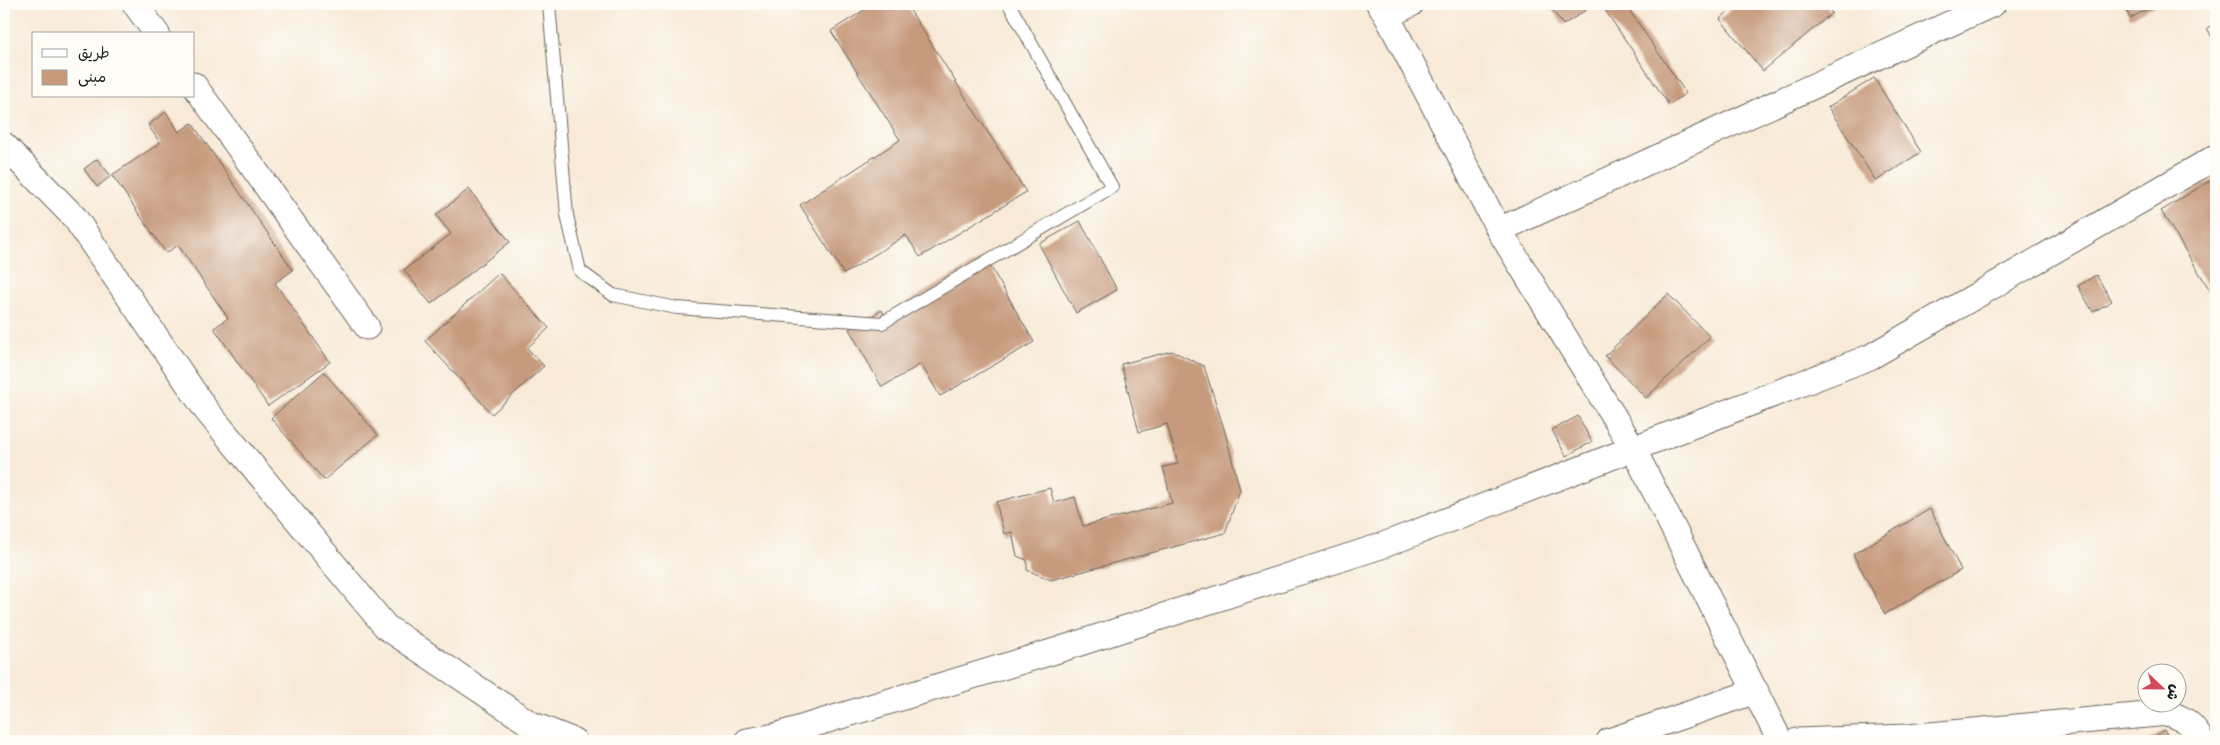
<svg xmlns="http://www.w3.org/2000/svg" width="2220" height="745" font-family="'Shantell Sans','Playpen Sans Arabic',sans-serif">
<rect width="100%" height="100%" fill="#fdfcf7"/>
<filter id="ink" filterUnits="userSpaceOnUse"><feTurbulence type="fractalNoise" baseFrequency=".02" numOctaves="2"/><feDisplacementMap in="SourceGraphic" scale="10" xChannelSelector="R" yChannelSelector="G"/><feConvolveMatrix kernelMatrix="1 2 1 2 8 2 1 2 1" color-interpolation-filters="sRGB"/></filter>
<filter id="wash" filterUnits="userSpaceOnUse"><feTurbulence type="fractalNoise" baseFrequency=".0096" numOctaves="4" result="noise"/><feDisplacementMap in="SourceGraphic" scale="20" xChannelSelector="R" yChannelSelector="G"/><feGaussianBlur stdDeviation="1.12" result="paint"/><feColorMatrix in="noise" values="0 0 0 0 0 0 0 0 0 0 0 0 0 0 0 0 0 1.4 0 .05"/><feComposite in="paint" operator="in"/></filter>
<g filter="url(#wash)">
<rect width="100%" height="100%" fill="#f8ead7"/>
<g id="blocks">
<!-- building -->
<g fill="#c69a7b">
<path d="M874 4H906L1026 192 920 257 906 235 844 274 800 205 900 140 831 31Z"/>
<path d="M1548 4H1595L1563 25Z"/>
<path d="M1601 4H1625L1686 93 1669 105Z"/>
<path d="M1737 4H1824L1832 13 1763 71 1720 19Z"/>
<path d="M2123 4H2158L2130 18Z"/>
<path d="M2216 23V45L2207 28Z"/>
<path d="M1874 78 1921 152 1876 181 1828 107Z"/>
<path d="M166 112 179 132 192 123 293 270 275 283 330 362 268 406 214 328 228 318 178 245 166 253 112 175 160 143 148 125Z"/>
<path d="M97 159 111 176 97 187 84 169Z"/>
<path d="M2216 177V300L2161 211Z"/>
<path d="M469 189 510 242 431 304 404 270 451 234 436 215Z"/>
<path d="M1080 221 1117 290 1076 313 1039 244Z"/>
<path d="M985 257 1034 342 940 396 921 364 882 387 849 329 882 310 884 315Z"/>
<path d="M499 273 549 328 527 348 544 366 492 414 425 341Z"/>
<path d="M2096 275 2112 301 2093 312 2078 286Z"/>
<path d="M1668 294 1710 337 1646 398 1605 356Z"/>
<path d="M1172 351 1204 366 1224 429 1240 490 1225 533 1051 580 1027 570V560L1017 556 1012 532 1004 534 996 502 1050 488 1054 503 1075 497 1083 526 1172 503 1163 467 1178 464 1167 424 1139 432 1121 364Z"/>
<path d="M324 372 378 435 324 480 271 418Z"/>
<path d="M1578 416 1592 442 1566 456 1552 430Z"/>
<path d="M1930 509 1961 570 1885 614 1853 554Z"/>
<path d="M2164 730 2171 741H2148Z"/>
</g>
</g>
</g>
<g filter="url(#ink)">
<use href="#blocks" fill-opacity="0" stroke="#69645d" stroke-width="1"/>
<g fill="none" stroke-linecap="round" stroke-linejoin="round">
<!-- lane casing -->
<g stroke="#69645d" stroke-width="14">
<path id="lane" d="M549 4 567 215 580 271 613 295 677 308 882 323 1112 187 1009 4"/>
</g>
<!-- street casing -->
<g stroke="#69645d" stroke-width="27">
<g id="street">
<path d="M135 4 157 34"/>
<path d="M1379 4 1387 16 1499 230 1633 448 1776 733 1778 741"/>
<path d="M1387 16 1411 4"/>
<path d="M194 85 367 327"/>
<path d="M4 145 75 218 206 410 386 627 529 723 574 741"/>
<path d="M1499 230 1993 4"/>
<path d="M747 741 775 736 1055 651 1381 546 1870 357 2216 157"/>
<path d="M1609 741 1756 691"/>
<path d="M1797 741 1908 737 2168 713C2185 719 2194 724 2201 741"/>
</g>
</g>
<!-- lane -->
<use href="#lane" stroke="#fff" stroke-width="12"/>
<!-- street -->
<use href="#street" stroke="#fff" stroke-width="25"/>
</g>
</g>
<!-- margin -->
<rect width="2220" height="745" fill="none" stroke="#fdfcf7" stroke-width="20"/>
<!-- legend -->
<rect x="32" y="32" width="162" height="65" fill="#fdfcf7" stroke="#a3a29f"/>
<rect x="42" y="49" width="25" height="8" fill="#ffffff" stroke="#a3a29f"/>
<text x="78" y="58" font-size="15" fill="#1c1c1c">طريق</text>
<rect x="42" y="70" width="25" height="15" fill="#c69a7b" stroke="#a3a29f"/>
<text x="78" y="82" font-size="15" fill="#1c1c1c">مبنى</text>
<!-- north arrow -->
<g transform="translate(2162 688) rotate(112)"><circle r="24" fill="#fdfcf7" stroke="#a3a29f"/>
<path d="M0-4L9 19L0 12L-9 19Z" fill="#d1495b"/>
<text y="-8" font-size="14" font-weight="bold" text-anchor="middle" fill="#1c1c1c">ش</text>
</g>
</svg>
